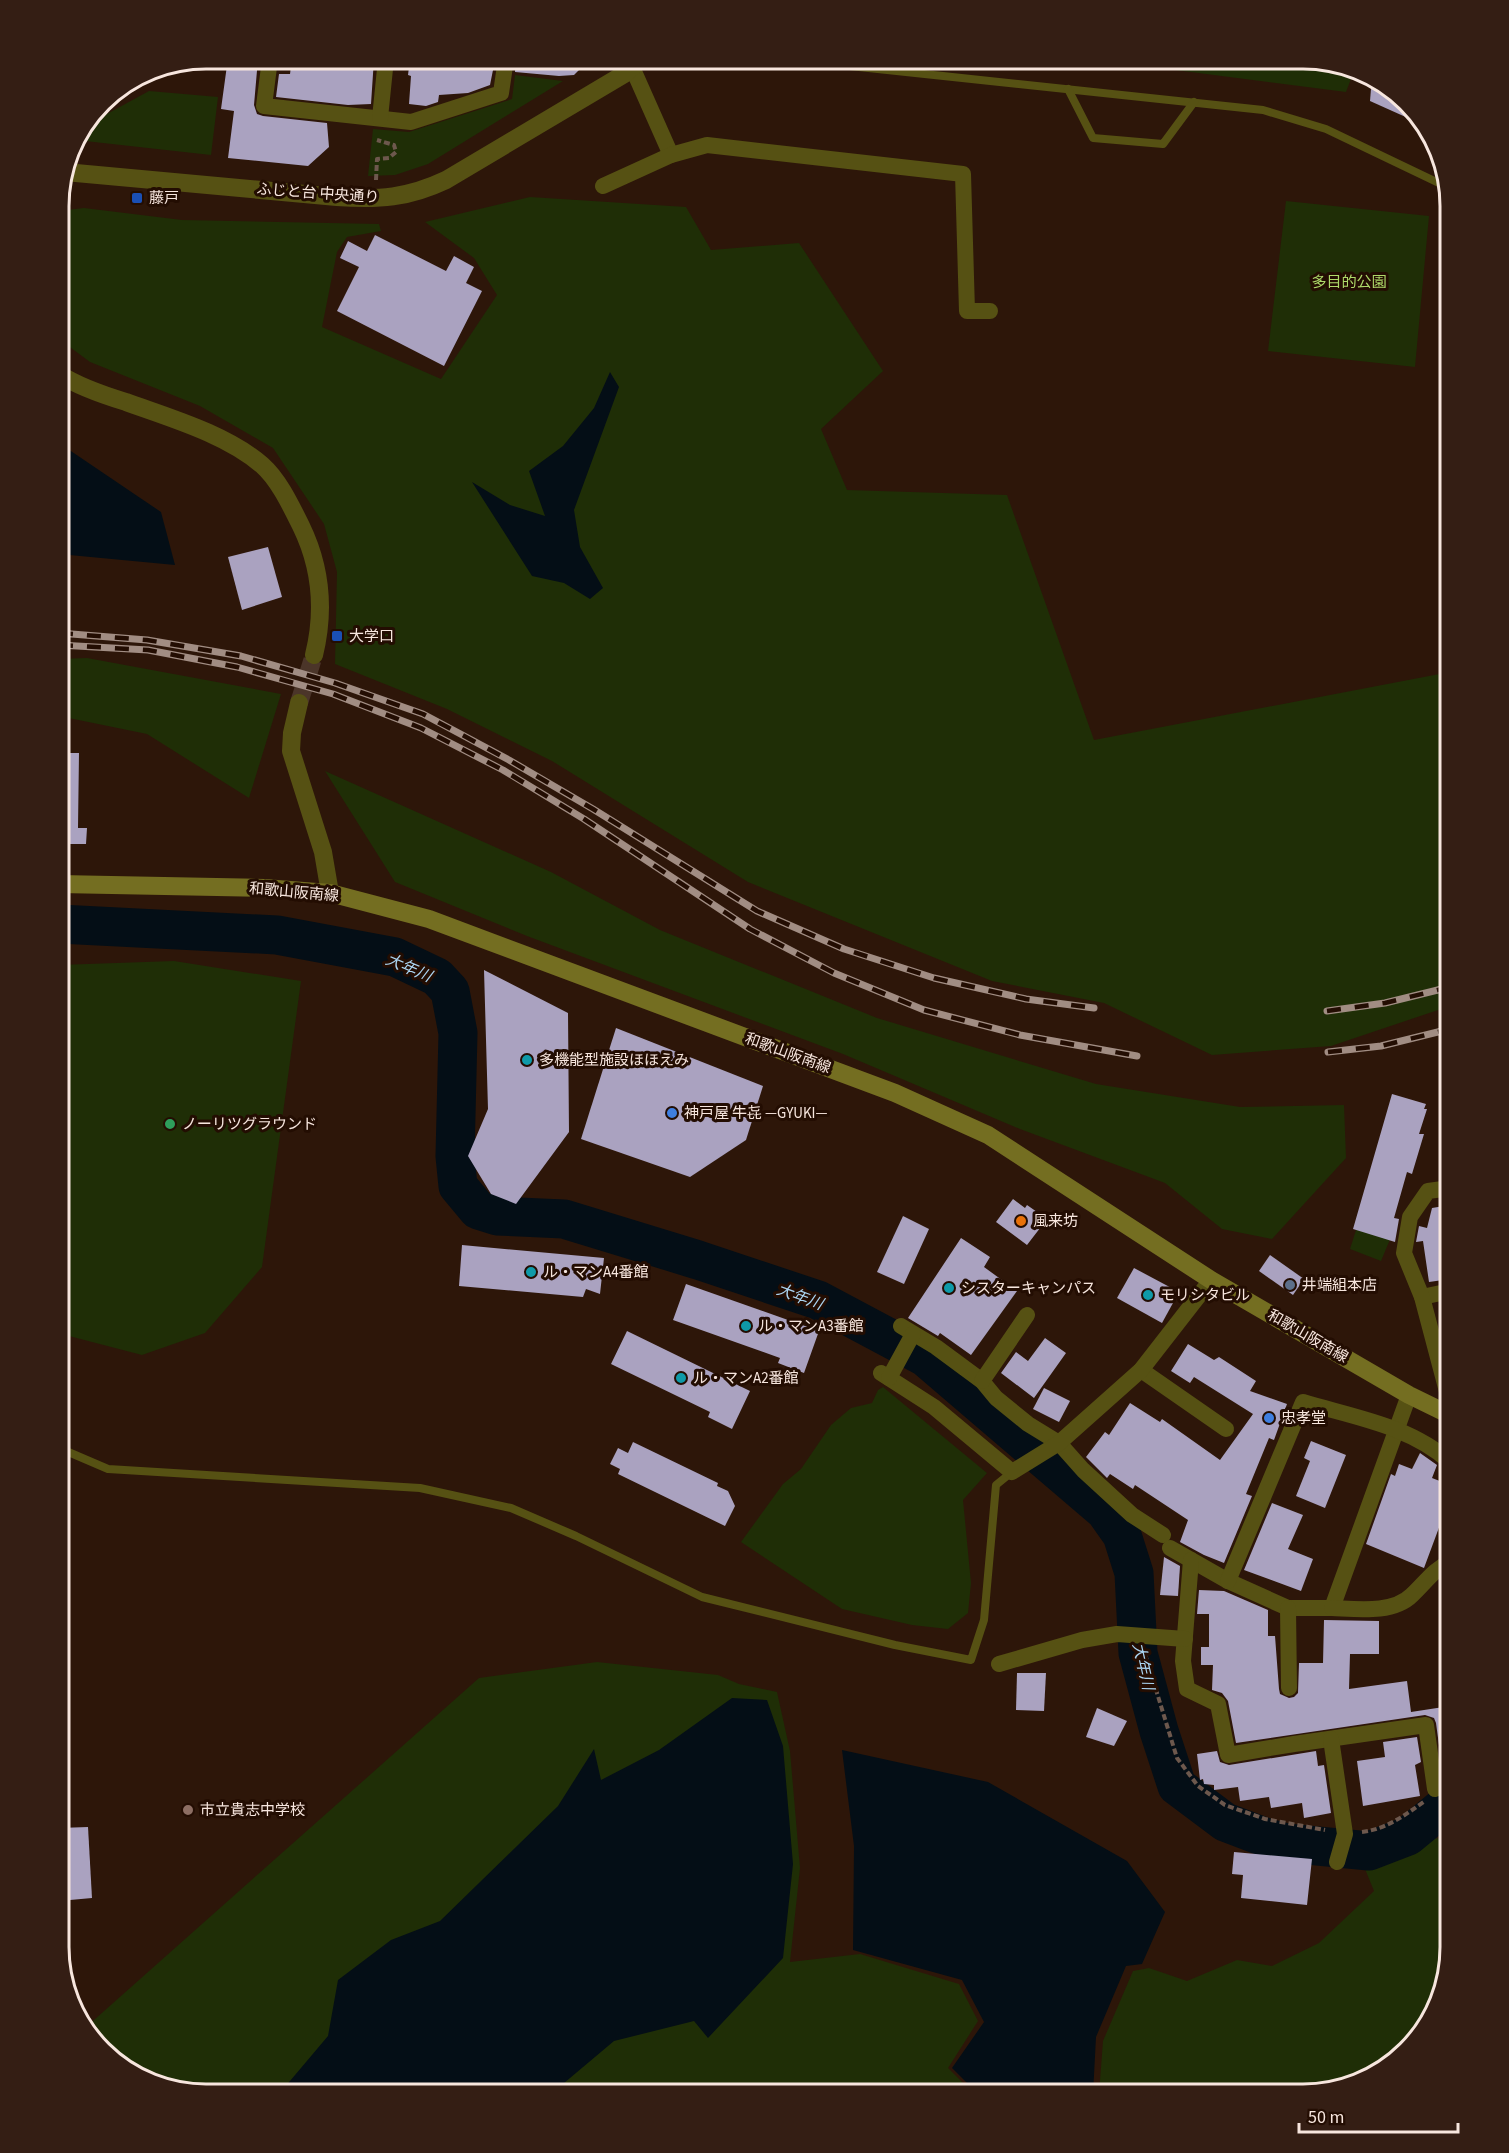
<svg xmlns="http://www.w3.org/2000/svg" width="1509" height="2153" font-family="'Source Sans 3','Noto Sans JP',sans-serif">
<rect width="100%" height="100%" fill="#2d1609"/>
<!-- green -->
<g fill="#1f2e06">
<path d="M1125 59H1312L1354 71 1346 92 1129 64Z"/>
<path d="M515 75 563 81 428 164 395 175 368 176 373 129 409 132 512 99Z"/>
<path d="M149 91 218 97 211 155 76 140 91 119 96 120Z"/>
<path d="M530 197 686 207 711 250 799 243 883 371 821 429 847 490 1007 495 1094 740 1450 672V1006L1331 1046 1212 1055 1104 1003 992 981 748 882 552 761 447 709 335 664 337 572 324 524 273 448 200 406 90 362 59 339V211L84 208 182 220 379 224 381 231 347 237 337 252 322 327 441 379 497 295 474 258 425 222Z"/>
<path d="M1286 201 1429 216 1415 367 1268 351Z"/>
<path d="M87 658 281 694 249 798 147 734 59 716V659Z"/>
<path d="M325 771 551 872 660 930 877 1018 1096 1084 1240 1107 1344 1105 1346 1158 1272 1239 1222 1229 1165 1183 1020 1129 843 1054 527 936 395 882Z"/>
<path d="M174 961 301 981 262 1267 205 1333 142 1355 69 1336 59 1317V965Z"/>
<path d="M1357 1227 1391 1237 1381 1261 1350 1249Z"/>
<path d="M883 1387 987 1473 963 1500 971 1583 968 1613 948 1629 912 1625 842 1609 741 1542 783 1484 801 1469 831 1425 851 1408 872 1403 878 1390Z"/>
<path d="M597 1662 718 1675 739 1684 777 1692 790 1751 800 1868 790 1962 860 1954 959 1984 978 2021 948 2068 974 2094H197L132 2075 85 2028 479 1678Z"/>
<path d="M1450 1837V1947L1431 2020 1377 2075 1303 2094H1099L1103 2041 1133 1971 1149 1968 1187 1981 1237 1960 1272 1966 1319 1943 1374 1891 1365 1869 1431 1839Z"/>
</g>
<!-- water -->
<g fill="#040e16">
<path d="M610 372 619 387 574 510 580 547 603 588 590 599 564 583 532 576 472 482 510 505 545 516 529 471 563 446 594 408Z"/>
<path d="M59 443 161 512 175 565 59 554Z"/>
<path d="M732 1698 767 1700 783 1746 793 1864 783 1958 708 2038 694 2021 614 2041 551 2094H279L328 2036 338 1980 391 1940 440 1921 558 1806 594 1749 601 1780 659 1750Z"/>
<path d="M842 1750 988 1782 1127 1861 1165 1912 1142 1964 1126 1966 1096 2037 1093 2094H978L952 2068 984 2022 962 1980 853 1950 854 1846Z"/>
</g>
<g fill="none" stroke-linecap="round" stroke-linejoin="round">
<!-- river -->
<path stroke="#040e16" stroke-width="39" d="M59 924 277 935 395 957 437 977 450 991 458 1033 455 1156 458 1186 478 1210 497 1216 564 1219 698 1260 818 1300 925 1357 1105 1511 1122 1535 1134 1573 1138 1653 1159 1731 1177 1786 1225 1822 1267 1838 1287 1843 1369 1851 1408 1836 1442 1808 1450 1804"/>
</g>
<!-- building -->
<g fill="#aaa2c0">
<path d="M228 58 258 59 254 105 257 114 263 116 327 123 329 147 308 166 228 158 234 111 221 109Z"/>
<path d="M292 59H374L371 104 348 105 276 97 279 74H290Z"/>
<path d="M410 59H463L495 60 490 85 468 93 439 95 438 102 426 106 409 104 411 76 408 75Z"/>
<path d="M516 59H590L574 75 559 76 515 72Z"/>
<path d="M1372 77 1377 78 1420 121 1419 123 1370 101Z"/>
<path d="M375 235 446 271 454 256 474 267 466 283 482 291 444 366 337 311 359 267 340 258 348 241 367 251Z"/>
<path d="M268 547 282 597 242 610 228 557Z"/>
<path d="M59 753H79L78 828H87L86 844H59Z"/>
<path d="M484 970 568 1013 569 1132 516 1204 491 1194 468 1156 488 1109Z"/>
<path d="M616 1028 763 1086 746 1140 690 1177 581 1139Z"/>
<path d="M1392 1094 1426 1104 1424 1109H1427L1419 1134H1424L1412 1174 1407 1172 1394 1218 1399 1219 1395 1242 1353 1229Z"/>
<path d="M1013 1199 1025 1208 1027 1205 1047 1219 1027 1245 996 1222Z"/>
<path d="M1450 1205V1279L1429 1282 1423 1241 1416 1242 1419 1226 1427 1228 1432 1208Z"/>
<path d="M903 1216 929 1229 904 1284 877 1272Z"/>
<path d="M961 1238 990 1257 984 1267 1017 1291 971 1355 940 1333 938 1336 908 1318Z"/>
<path d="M462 1245 604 1258 600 1294 586 1289 583 1297 459 1286Z"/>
<path d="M1270 1255 1304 1279 1293 1295 1259 1271Z"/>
<path d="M1134 1268 1179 1292 1162 1323 1117 1298Z"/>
<path d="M686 1284 819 1331 804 1373 778 1363 780 1358 673 1320Z"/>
<path d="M627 1331 750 1391 732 1429 708 1417 710 1412 611 1364Z"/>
<path d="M1045 1338 1066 1353 1034 1398 1001 1373 1016 1352 1028 1361Z"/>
<path d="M1188 1344 1214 1360 1219 1357 1256 1381 1250 1391 1287 1404 1274 1440 1269 1438 1246 1494 1252 1496 1224 1563 1204 1555 1180 1542 1188 1520 1135 1485 1133 1489 1110 1474 1107 1478 1086 1457 1105 1432 1109 1435 1130 1403 1160 1422 1162 1419 1220 1460 1253 1414 1194 1377 1190 1383 1171 1371Z"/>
<path d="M1044 1388 1070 1401 1059 1422 1033 1409Z"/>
<path d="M1311 1441 1346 1455 1325 1508 1296 1496 1310 1461 1304 1458Z"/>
<path d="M633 1442 718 1483 717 1486 728 1491 735 1506 725 1526 618 1474 620 1469 610 1464 618 1448 628 1453Z"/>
<path d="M1420 1453 1437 1465 1432 1478 1450 1485V1498L1424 1568 1366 1544 1391 1474 1395 1476 1399 1464 1412 1469Z"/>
<path d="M1272 1503 1303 1515 1288 1549 1313 1559 1301 1591 1244 1570Z"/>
<path d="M1164 1557 1180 1566 1178 1596 1160 1595Z"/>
<path d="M1199 1590 1224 1591 1268 1610V1636H1275L1279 1689 1280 1694 1289 1698 1294 1697 1298 1693 1299 1663H1323L1324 1620 1379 1621V1654H1350L1349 1689 1407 1681 1411 1712 1450 1706V1759L1441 1760 1436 1723 1434 1718 1425 1715 1236 1743 1228 1701 1222 1693 1212 1690 1213 1665H1201V1647H1209V1614H1197Z"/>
<path d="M1017 1673H1046L1044 1711 1016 1710Z"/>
<path d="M1097 1708 1127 1721 1114 1746 1086 1737Z"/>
<path d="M1417 1737 1421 1762 1415 1765 1420 1796 1363 1806 1357 1761 1385 1757 1383 1742Z"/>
<path d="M1217 1751 1220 1762 1229 1765 1316 1751 1318 1766 1324 1765 1331 1813 1304 1818 1302 1803 1271 1808 1269 1797 1240 1801 1238 1787 1214 1790V1785L1204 1784 1203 1779 1200 1780 1197 1754Z"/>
<path d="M88 1827 92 1898 59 1901V1828Z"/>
<path d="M1234 1852 1312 1859 1307 1905 1241 1898 1243 1875 1232 1874Z"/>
</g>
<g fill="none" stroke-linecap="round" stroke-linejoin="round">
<!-- tertiary-tunnel -->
<path stroke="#4b3529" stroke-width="18" stroke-dasharray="18 9" stroke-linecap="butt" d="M299 703 314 655"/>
<!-- path -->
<g stroke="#6d584d" stroke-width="4" stroke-dasharray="6 3" stroke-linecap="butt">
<path d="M376 180 377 159 389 158 396 152 394 145 377 140"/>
<path d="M1145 1654 1177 1758 1198 1786 1225 1805 1265 1819 1325 1830"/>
<path d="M1362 1832C1387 1829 1405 1815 1425 1801"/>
</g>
<!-- service -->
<g stroke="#565113" stroke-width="8">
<path d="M784 59 1263 110 1326 129 1445 186"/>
<path d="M1068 89 1093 138 1163 144 1194 102"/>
<path d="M59 1448 108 1469 420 1488 511 1508 576 1536 702 1597 895 1645 971 1660 984 1620 996 1485 1012 1472"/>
</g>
<!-- minor -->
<g stroke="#565113" stroke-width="16">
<path d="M270 59 264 106 411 122 501 93 506 59"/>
<path d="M632 67 671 155"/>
<path d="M380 118 386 59"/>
<path d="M603 186 671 155 707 145 963 174 967 311H990"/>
<path d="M1422 1297 1450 1291"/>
<path d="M901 1326 936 1347 982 1381 996 1398 1028 1424 1059 1443 1083 1470 1132 1515 1163 1535"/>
<path d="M1141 1370 1226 1429"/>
<path d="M881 1373 934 1407 1012 1472 1059 1443 1141 1370 1211 1280"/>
<path d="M889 1378 913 1334"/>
<path d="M982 1381 1027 1315"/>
<path d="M1450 1403 1422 1297 1404 1253 1410 1217 1428 1191 1450 1188"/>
<path d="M1170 1548 1228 1581 1288 1608H1332L1409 1395"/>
<path d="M1191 1560 1183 1661 1187 1689 1218 1704 1228 1755 1294 1744 1426 1725 1435 1789"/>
<path d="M1228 1581 1303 1402C1353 1417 1411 1426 1450 1462"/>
<path d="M1288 1608 1289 1688"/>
<path d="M1332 1608C1357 1609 1393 1614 1412 1595 1425 1583 1434 1569 1450 1562"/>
<path d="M999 1664 1082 1640 1117 1634 1185 1639"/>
<path d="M1331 1739 1345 1834 1337 1862"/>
</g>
<!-- tertiary -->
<g stroke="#565113" stroke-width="18">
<path d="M65 172 337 197C379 200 408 198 446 180L626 73 641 59"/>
<path d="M59 374C79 387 103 395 126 402 170 418 226 434 262 465 279 480 291 506 301 526 321 567 325 610 314 655"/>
<path d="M299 703 292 733 291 751 323 852 330 893"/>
</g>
<!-- secondary -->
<path stroke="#746e21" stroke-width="18" d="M59 884 264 888 330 893 429 919 895 1093 988 1135 1211 1280 1409 1395 1450 1415"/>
<!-- rail casing -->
<g stroke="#a18d83" stroke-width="7">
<g id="rail">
<path d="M59 633 147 640 241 656 335 683 423 714 509 760 593 809 757 911 844 949 934 978 1026 999 1094 1008"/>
<path d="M59 645 148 650 237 667 333 694 421 728 503 770 584 819 750 929 834 973 924 1010 1020 1035 1137 1056"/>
<path d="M1327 1011 1385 1003 1450 987"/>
<path d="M1328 1052 1381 1046 1450 1029"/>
</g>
</g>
<!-- rail -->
<use href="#rail" stroke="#230d02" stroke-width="4.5" stroke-dasharray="14" stroke-linecap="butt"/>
</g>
<!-- markers -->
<g fill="#1a4fb4" stroke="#230d02" stroke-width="2">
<rect x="131" y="192" width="12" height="12" rx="3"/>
<rect x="331" y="630" width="12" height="12" rx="3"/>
</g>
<g fill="#0f9aa8" stroke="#230d02" stroke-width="2">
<circle cx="527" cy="1060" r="6"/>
<circle cx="531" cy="1272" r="6"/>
<circle cx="949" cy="1288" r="6"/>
<circle cx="1148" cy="1295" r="6"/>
<circle cx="746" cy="1326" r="6"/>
<circle cx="681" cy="1378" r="6"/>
</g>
<g fill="#3f7fe0" stroke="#230d02" stroke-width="2">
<circle cx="672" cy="1113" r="6"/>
<circle cx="1269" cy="1418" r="6"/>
</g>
<circle fill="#2e9e5b" stroke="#230d02" stroke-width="2" cx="170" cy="1124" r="6"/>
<circle fill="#e8710a" stroke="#230d02" stroke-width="2" cx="1021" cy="1221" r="6"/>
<circle fill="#5c6f8a" stroke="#230d02" stroke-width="2" cx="1290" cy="1285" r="6"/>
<circle fill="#8d6e63" stroke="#230d02" stroke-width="2" cx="188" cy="1810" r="6"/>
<g text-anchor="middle" stroke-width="6" stroke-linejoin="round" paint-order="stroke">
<!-- street labels -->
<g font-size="15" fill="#f7e6de" stroke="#230d02">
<text transform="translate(318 193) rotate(4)" y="5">ふじと台 中央通り</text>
<text transform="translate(294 892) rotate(5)" y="5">和歌山阪南線</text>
<text transform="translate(788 1053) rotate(20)" y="5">和歌山阪南線</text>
<text transform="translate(1308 1336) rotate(30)" y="5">和歌山阪南線</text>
</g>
<!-- poi labels -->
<g font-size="15" fill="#f7e6de" stroke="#230d02" text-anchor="start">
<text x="149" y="203">藤戸</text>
<text x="349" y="641">大学口</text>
<text x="539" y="1065">多機能型施設ほほえみ</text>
<text x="684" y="1118">神戸屋 牛㐂 ―GYUKI―</text>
<text x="182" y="1129">ノーリツグラウンド</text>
<text x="1033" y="1226">風来坊</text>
<text x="543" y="1277">ル・マンA4番館</text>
<text x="1302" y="1290">井端組本店</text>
<text x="961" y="1293">シスターキャンパス</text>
<text x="1160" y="1300">モリシタビル</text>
<text x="758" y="1331">ル・マンA3番館</text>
<text x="693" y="1383">ル・マンA2番館</text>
<text x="1281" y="1423">忠孝堂</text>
<text x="200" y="1815">市立貴志中学校</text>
</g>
<!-- park labels -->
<g font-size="15" fill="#aeda6a" stroke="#230d02">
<text x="1349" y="287">多目的公園</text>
</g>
<!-- water labels -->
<g font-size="16" font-style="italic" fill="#aad4f1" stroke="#230d02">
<text transform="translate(409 967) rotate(23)" y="6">大年川</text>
<text transform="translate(800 1296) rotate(20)" y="6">大年川</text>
<text transform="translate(1144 1666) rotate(77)" y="6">大年川</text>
</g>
</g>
<!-- crop -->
<path d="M0 0H1509V2153H0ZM206 69H1303A137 137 0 0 1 1440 206V1947A137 137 0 0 1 1303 2084H206A137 137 0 0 1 69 1947V206A137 137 0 0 1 206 69Z" fill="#341e14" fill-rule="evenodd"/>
<path fill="none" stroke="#f7e6de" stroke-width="3" d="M206 69H1303A137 137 0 0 1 1440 206V1947A137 137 0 0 1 1303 2084H206A137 137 0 0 1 69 1947V206A137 137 0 0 1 206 69Z"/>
<!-- scale -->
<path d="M1299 2123v9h159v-9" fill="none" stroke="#f7e6de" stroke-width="3"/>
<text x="1308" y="2123" font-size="18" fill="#f7e6de" stroke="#230d02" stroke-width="4.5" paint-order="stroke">50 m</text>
</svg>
